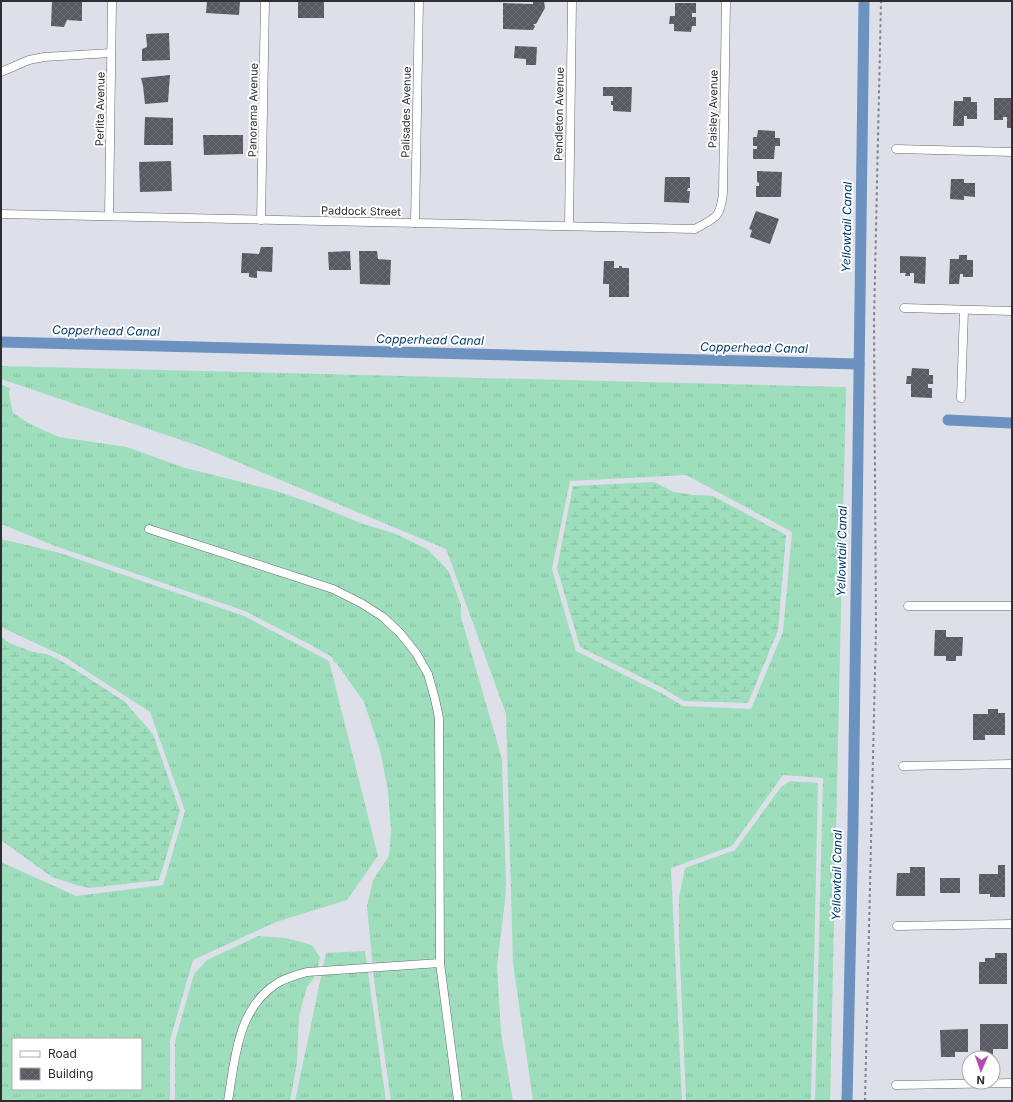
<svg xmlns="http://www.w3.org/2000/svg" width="1013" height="1102" font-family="Inter,sans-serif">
<defs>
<pattern id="grass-tufts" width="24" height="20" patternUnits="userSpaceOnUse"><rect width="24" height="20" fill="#9edebc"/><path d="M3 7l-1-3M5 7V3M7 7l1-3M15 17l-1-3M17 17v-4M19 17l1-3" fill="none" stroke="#88bfa2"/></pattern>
<pattern id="wetland-marsh" width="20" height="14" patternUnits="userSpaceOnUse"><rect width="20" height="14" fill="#9edebc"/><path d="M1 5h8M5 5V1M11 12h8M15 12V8" fill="none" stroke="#88bfa2"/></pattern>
<pattern id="building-cross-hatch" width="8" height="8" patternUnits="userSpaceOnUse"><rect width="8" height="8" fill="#585961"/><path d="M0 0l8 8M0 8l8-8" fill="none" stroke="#6d6e74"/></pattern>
</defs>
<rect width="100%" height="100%" fill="#dee0e9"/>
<!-- grass -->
<g fill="url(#grass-tufts)" fill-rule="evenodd">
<path d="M1 366 846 387 830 1101H815L823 778 783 775 732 846 671 868 682 1101H533L513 963 506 714 446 549 199 446 1 379ZM686 475 792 532 783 632 751 709 683 706 661 693 576 651 552 569 570 481Z"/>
<path d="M1 385 10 388 9 394 13 413 30 424 59 437 127 447 182 467 273 490 314 504 363 524 396 534 408 540 427 549 445 567 449 572 461 605V617L502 759 506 883 505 901 497 966 501 1033 513 1101H391L374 980 367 906 373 880 389 856 391 831 388 791 380 750 364 702 337 664 334 662 332 657 311 645 245 611 55 546 1 524Z"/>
<path d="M1 539 60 553 244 616 329 661 378 856 347 900 276 922 193 960 170 1040V1101H1V862L76 896 163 885 185 811 150 712 65 657 1 627ZM13 1039H141V1089H13Z"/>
<path d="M790 781 818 783 811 1101H686L679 937V897L685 868 735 850 781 787Z"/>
<path d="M258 936 286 938 312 945 320 957 316 975 307 987 299 1016 297 1063 290 1101H175V1041L194 974 207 960Z"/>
<path d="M365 951 386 1101H295L326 953Z"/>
</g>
<!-- wetland -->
<g fill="url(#wetland-marsh)">
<path d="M654 482 674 492 694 495 713 496 786 535 778 630 748 703 684 701 663 688 580 647 557 568 573 486Z"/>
<path d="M1 636 9 643 33 652 47 654 63 662 124 701 153 734 180 811 159 880 90 888 76 885 52 877 1 840Z"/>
</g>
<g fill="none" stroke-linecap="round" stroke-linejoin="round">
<!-- canal -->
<g stroke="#6c92c0" stroke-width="11">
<path d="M1 342 859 364"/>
<path d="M948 420 1012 423"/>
<path d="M847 1101 853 826 864 1"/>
</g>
</g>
<!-- building -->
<g fill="url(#building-cross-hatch)">
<path d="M52 1H82V21L67 20 64 27 51 26Z"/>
<path d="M207 1H240L239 15 206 13Z"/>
<rect x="298" y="1" width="26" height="17"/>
<path d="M533 1H544L545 8 536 24H533L535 26 533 30 503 29V3L533 4Z"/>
<path d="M675 3H696V13H692V17H696V26H692L691 32 674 31V24H669L670 16H675Z"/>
<path d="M169 33 170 60 142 61V49L147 47 146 34Z"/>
<path d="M515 46 537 47 536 65H526V59L514 58Z"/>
<path d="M170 75 168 102 145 104 143 86 141 78Z"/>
<path d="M603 87H632L631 112 613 111V105H611V101H613V96H603Z"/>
<path d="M963 97H971V102H977V119H967V116H964V126H953L954 101H963Z"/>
<path d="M994 98H1012V128H1007V117H1003V120H994Z"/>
<path d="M145 117 173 118V145H144Z"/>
<path d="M758 130 775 131V138H780V146H775L774 159H753V149H757V146H753V137H757Z"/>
<path d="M203 135H243V154L204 155Z"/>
<path d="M171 161 172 191 140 192 139 162Z"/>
<path d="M757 171 782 172 781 197H756V186H759V183L757 182Z"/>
<path d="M665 177H690V188H688L687 191H690L689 203 664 202Z"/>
<path d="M951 179H964V183H975V197L964 196V200L950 199Z"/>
<path d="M756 211 779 219 770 244 750 237 752 230 749 229Z"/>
<path d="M261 247H273L272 272 257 271V278L249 277V273H241L242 253 259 254Z"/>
<path d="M350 251 351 270H329L328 252Z"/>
<path d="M359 251H377L378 259 391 260 390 285 360 284Z"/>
<path d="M959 255H967V260H973V277H963V274H960L959 284H949L950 259H959Z"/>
<path d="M900 256 926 257 925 284 914 283V273H910V276H905L906 273H900Z"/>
<path d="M604 261H614V268H619V266H622V268H629V297H609V284H603Z"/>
<path d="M912 368 929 369V375H933V384H928V388H932V398L911 397V384H906L907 376H911Z"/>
<path d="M935 630H946V637H963L962 656H956V661H946V656H934Z"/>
<path d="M988 709H998V713H1005V735H985V740H973V714H988Z"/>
<path d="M998 865H1005V897H990V894H979V874H998Z"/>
<path d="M910 867H925V896H896L897 873H910Z"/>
<rect x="940" y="878" width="20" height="15"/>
<path d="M995 953H1007V984H979V962H985V958H995Z"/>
<path d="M980 1024H1008V1049H993V1056H980Z"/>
<path d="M968 1029V1052H955V1057H941L940 1030Z"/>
</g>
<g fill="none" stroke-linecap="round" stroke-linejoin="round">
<!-- minor casing -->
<g stroke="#696a73" stroke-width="9">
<g id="minor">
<path d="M1 72 29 60 44 57 111 53"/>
<path d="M896 149 1012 152"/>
<path d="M1 214 695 229C716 217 720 219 723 193L726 1"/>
<path d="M109 216 112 1"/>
<path d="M261 220 265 1"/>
<path d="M415 223 419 1"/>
<path d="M569 226 572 1"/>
<path d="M904 308 1012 311"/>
<path d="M961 398 964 310"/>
<path d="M149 529 333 589 361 603 383 617 400 633 416 653 428 674 435 699 439 718 440 963 458 1101"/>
<path d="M908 606H1012"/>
<path d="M903 766 1012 764"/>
<path d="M897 926 1012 924"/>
<path d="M896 1085 1012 1083"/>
<path d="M228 1101C235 1059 237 1010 276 984 285 978 297 975 307 972L440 963"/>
</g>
</g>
<!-- path -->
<path stroke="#83848a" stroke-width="2" stroke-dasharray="3 3" stroke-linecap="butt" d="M865 1101 876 629 874 320 881 1"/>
<!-- minor -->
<use href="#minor" stroke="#fff" stroke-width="8"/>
</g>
<g text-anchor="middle" stroke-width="4" stroke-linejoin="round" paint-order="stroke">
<!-- street labels -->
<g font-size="11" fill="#2e2e32" stroke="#fff">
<text transform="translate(100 109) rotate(-89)" y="4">Perlita Avenue</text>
<text transform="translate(713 109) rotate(-89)" y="4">Paisley Avenue</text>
<text transform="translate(253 110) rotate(-89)" y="4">Panorama Avenue</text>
<text transform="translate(406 112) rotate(-89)" y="4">Palisades Avenue</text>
<text transform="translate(559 114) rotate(-89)" y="4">Pendleton Avenue</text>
<text transform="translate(361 211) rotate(1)" y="4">Paddock Street</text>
</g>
<!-- water labels -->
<g font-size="12" font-style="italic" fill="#033e77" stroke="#fff">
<text transform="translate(847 227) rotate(-89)" y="4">Yellowtail Canal</text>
<text transform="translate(106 331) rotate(1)" y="4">Copperhead Canal</text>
<text transform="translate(430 340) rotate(1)" y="4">Copperhead Canal</text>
<text transform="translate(754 348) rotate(1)" y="4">Copperhead Canal</text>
<text transform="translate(842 551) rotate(-89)" y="4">Yellowtail Canal</text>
<text transform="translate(837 875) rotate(-89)" y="4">Yellowtail Canal</text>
</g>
</g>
<!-- border -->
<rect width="1013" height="1102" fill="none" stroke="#2e2e32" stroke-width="4"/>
<!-- legend -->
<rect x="12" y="1038" width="130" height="52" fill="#ffffff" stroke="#ababad"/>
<rect x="20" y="1051" width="20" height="6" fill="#ffffff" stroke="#ababad"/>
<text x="48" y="1058" font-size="12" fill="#2e2e32">Road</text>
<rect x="20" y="1068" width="20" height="12" fill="url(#building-cross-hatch)" stroke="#ababad"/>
<text x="48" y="1078" font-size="12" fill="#2e2e32">Building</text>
<!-- north arrow -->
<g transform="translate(981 1070) rotate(182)"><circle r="19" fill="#ffffff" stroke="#ababad"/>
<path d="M0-3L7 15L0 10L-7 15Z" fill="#b34db2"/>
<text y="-6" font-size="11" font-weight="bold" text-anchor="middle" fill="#2e2e32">N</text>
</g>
</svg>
